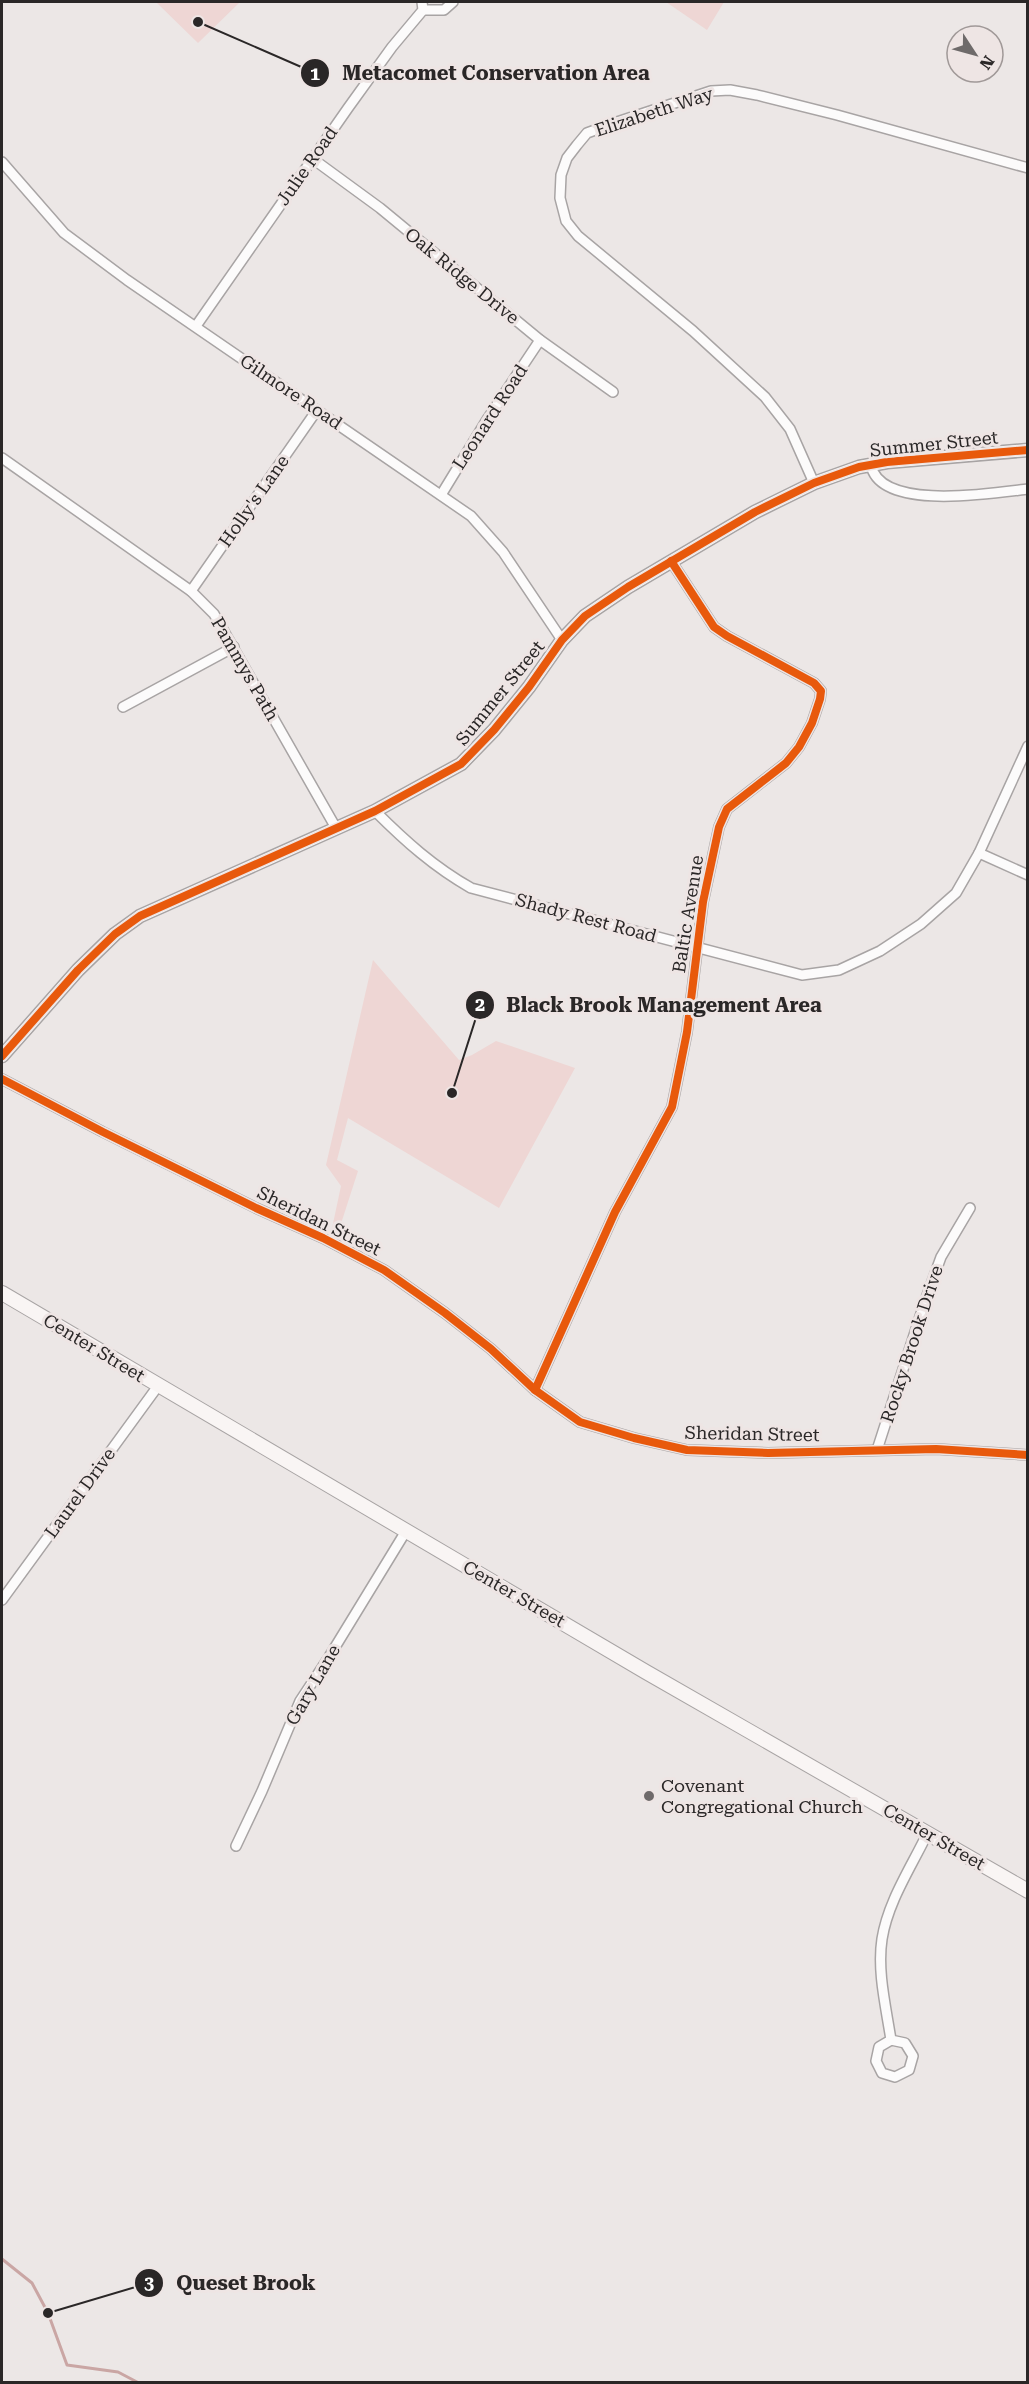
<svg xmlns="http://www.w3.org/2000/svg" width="1029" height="2384" font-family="'Roboto Serif',serif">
<rect width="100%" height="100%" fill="#ece7e6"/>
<!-- green -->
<g fill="#eed6d4">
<path d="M156 2H240L198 43Z"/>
<path d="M666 2H724L707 30Z"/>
<path d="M373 960 459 1060 472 1055 496 1041 575 1068 499 1208 348 1118 337 1160 358 1171 337 1236 331 1233 341 1186 326 1165Z"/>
</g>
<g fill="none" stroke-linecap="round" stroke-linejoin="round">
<!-- stream -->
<path stroke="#caa6a4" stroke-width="3" d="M2 2259 32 2283 48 2313 67 2365 118 2372 137 2382"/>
<!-- minor casing -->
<g stroke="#a8a4a4" stroke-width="12">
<g id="minor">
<path d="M423 10H444L453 2"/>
<path d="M313 159 380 208 540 340 613 392"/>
<path d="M2 162 64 233 127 280 471 516 503 552 562 640"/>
<path d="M196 326 348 108 392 47 423 10 422 2"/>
<path d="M2 458 191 591 214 614 336 828"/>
<path d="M871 465C880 512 994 493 1028 489"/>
<path d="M814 483 790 429 765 397 693 331 578 236 566 221 560 198 561 175 567 158 577 145 587 133 614 123 711 91 730 90 757 95 837 115 1028 168"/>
<path d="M441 495 488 418 540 340"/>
<path d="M191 591 317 410"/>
<path d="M123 707 234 647"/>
<path d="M375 811C405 841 434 867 471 888L802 975 839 970 880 951 921 924 956 893 979 853 1028 746"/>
<path d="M979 853 1028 875"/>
<path d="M2 1079 103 1132 256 1208 323 1238 384 1270 445 1313 491 1349 535 1390 580 1422 634 1438 687 1450 768 1453 936 1449 1028 1455"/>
<path d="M535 1390 615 1212 672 1107 687 1032 703 902 719 827 727 809 786 763 799 747 812 723 820 699 821 691 814 683 727 636 714 627 671 561"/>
<path d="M877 1450 925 1301 941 1257 970 1208"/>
<path d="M2 1600 158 1386"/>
<path d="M236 1846 262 1791 300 1701 329 1657 406 1531"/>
<path d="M891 2040 879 2047 876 2061 882 2073 895 2077 909 2070 913 2056 905 2043 891 2040C886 2007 877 1971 882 1939 888 1901 912 1866 928 1832"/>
</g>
</g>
<!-- tertiary casing -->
<g stroke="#a8a4a4" stroke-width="15">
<path id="tertiary" d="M2 1056 78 970 115 934 140 916 375 811 461 764 494 730 529 687 562 640 585 616 628 587 755 512 814 483 859 467 887 462 1028 450"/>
</g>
<!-- secondary casing -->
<g stroke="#a8a4a4" stroke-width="16">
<path id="secondary" d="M2 1293 646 1672 1028 1891"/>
</g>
<!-- minor -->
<use href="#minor" stroke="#fcfbfb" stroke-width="9"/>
<!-- tertiary -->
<use href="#tertiary" stroke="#fcfbfb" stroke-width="12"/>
<!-- secondary -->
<use href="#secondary" stroke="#f9f5f4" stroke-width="14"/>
<!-- cycleway casing -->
<g stroke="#eee5e4" stroke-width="11">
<g id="cycleway">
<path d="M2 1056 78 970 115 934 140 916 375 811 461 764 494 730 529 687 562 640 585 616 628 587 755 512 814 483 859 467 887 462 1028 450"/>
<path d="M2 1079 103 1132 256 1208 323 1238 384 1270 445 1313 491 1349 535 1390 580 1422 634 1438 687 1450 768 1453 936 1449 1028 1455"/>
<path d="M535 1390 615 1212 672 1107 687 1032 703 902 719 827 727 809 786 763 799 747 812 723 820 699 821 691 814 683 727 636 714 627 671 561"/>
</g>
</g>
<!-- cycleway -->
<use href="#cycleway" stroke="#e8590c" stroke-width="8"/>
</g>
<!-- markers -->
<circle fill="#6e6a6a" stroke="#eee5e4" stroke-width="2" cx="649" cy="1796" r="6"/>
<g text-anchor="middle" stroke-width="6" stroke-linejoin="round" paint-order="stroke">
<!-- street labels -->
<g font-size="18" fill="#2a2727" stroke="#eee5e4">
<text transform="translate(654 112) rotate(-18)" y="6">Elizabeth Way</text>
<text transform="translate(307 166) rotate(-55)" y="6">Julie Road</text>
<text transform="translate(462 276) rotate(39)" y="6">Oak Ridge Drive</text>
<text transform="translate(291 392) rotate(34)" y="6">Gilmore Road</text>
<text transform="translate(490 417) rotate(-57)" y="6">Leonard Road</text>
<text transform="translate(934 444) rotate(-6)" y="6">Summer Street</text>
<text transform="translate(254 501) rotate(-55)" y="6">Holly's Lane</text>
<text transform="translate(245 669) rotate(60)" y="6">Pammys Path</text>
<text transform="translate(500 693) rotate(-51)" y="6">Summer Street</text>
<text transform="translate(688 914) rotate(-81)" y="6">Baltic Avenue</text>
<text transform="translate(586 918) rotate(15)" y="6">Shady Rest Road</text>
<text transform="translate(319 1221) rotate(26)" y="6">Sheridan Street</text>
<text transform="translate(912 1344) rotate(-72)" y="6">Rocky Brook Drive</text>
<text transform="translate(94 1348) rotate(31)" y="6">Center Street</text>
<text transform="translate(752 1434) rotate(1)" y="6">Sheridan Street</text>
<text transform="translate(80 1493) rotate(-54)" y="6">Laurel Drive</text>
<text transform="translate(514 1594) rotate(30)" y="6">Center Street</text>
<text transform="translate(313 1685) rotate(-60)" y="6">Gary Lane</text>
<text transform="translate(934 1837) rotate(30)" y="6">Center Street</text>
</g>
<!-- poi labels -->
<g font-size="18" fill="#2a2727" stroke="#eee5e4" text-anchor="start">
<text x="661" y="1792">Covenant<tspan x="661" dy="21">Congregational Church</tspan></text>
</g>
</g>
<!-- callouts -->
<path fill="none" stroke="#2a2727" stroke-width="2" d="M198 22L315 73M452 1093L480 1005M48 2313L149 2283"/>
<g fill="#2a2727" stroke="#eee5e4" stroke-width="2">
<circle cx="198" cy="22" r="6"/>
<circle cx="452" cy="1093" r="6"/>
<circle cx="48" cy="2313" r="6"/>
<circle cx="315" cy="73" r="15"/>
<circle cx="480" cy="1005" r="15"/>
<circle cx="149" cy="2283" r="15"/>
</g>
<g font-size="18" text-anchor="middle" font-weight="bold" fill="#fff">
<text x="315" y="80">1</text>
<text x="480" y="1011">2</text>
<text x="149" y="2289">3</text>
</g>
<g font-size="20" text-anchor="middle" font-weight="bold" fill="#2a2727" stroke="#eee5e4" stroke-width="6" stroke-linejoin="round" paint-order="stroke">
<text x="496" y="80">Metacomet Conservation Area</text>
<text x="664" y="1012">Black Brook Management Area</text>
<text x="246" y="2290">Queset Brook</text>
</g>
<!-- border -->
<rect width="1029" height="2384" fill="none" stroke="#2a2727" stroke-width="6"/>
<!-- north arrow -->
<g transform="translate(975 54) rotate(126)"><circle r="28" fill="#eee5e4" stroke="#a09998" stroke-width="1.5"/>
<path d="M0-4.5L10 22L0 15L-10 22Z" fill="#6e6a6a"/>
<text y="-9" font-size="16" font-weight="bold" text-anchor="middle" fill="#2a2727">N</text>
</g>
</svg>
